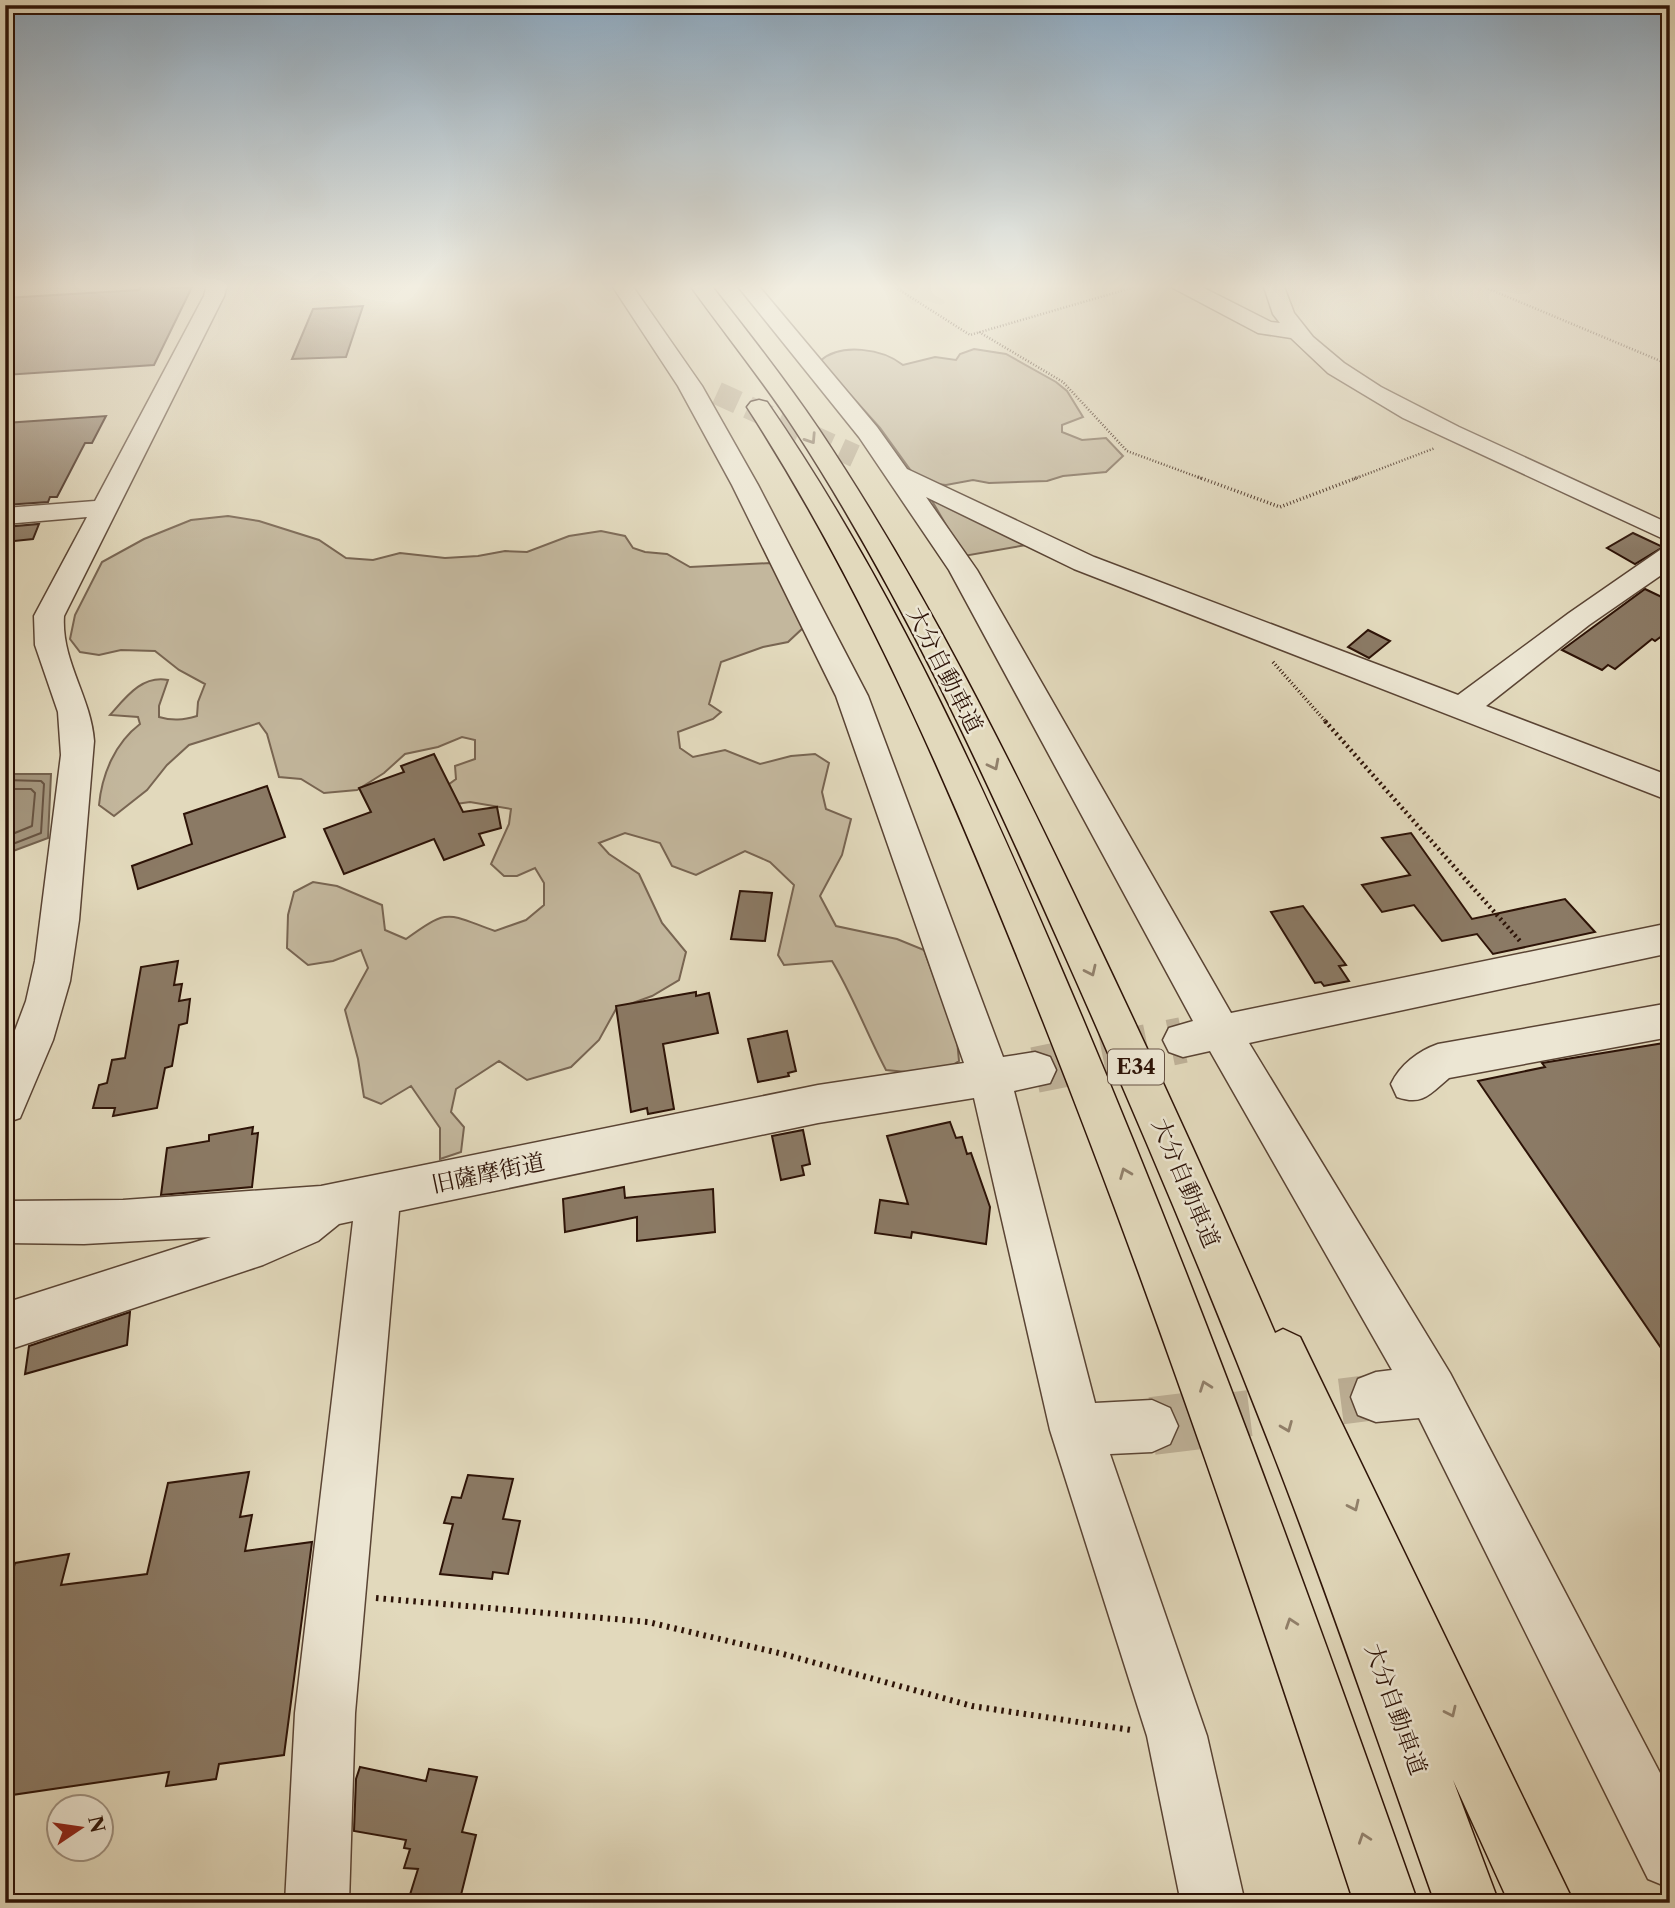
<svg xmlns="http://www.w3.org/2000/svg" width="1675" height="1908" font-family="'Libre Caslon Text','Noto Serif JP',serif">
<rect width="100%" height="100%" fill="#e2d9bc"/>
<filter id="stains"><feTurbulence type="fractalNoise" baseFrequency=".00286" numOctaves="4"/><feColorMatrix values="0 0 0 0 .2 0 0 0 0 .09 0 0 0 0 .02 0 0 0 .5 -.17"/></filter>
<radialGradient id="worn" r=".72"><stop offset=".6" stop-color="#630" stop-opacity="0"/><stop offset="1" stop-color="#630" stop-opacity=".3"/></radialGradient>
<!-- green -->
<g fill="#c3b79d" stroke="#786552" stroke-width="2">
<path d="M974 349 1006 354 1056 382 1067 391 1083 417 1062 425V432L1082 440 1106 438 1123 456 1106 472 1063 476 1047 481 989 483 973 480 946 485 928 483 914 475 880 428 820 361C841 342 883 349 903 365L935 357 956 360 960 354Z"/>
<path d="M928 494 1032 544 964 556Z"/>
<path d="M228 516 259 521 319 540 346 558 373 560 400 553 445 558 478 556 505 551 527 552 569 536 601 531 625 536 633 548 645 552 667 554 690 567 770 563C787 581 790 607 804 627L788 642 763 647 721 662 709 704 721 712 713 719 678 732 680 748 693 757 725 750 760 764 791 756 815 754 829 763 822 792 826 809 851 819 842 855 820 896 836 926 897 939 924 950 957 1040 959 1061 937 1075 886 1070C867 1034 853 996 832 961L784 965 778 955 794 885 770 862 745 851 696 875 672 866 660 843 625 833 599 843 609 854 639 874 662 923 686 952 679 980 652 996 616 1009 599 1040 571 1067 527 1080 499 1061 456 1089 451 1112 464 1127 461 1152 440 1159V1128L411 1086 381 1104 364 1097 358 1059 345 1010 368 968 361 950 333 961 308 965 287 948 288 915 294 892 313 882 337 886 382 905 385 930 406 939C450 907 447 914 495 931L526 920 544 905V883L535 868 517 876H504L491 864 509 824 511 809 470 802 441 806V790L456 779 455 766 475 759V740L462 737 438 747 405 754 384 773 357 790 324 793 301 779 279 777 267 734 259 723 189 745 167 765 147 790 114 816 99 805C102 774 115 743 140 724L138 717 110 715C126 697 142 675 168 680L159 706V717C173 721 183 720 197 716L198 702 205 684 179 670 155 651 121 650 99 655 80 652 70 639 75 615 102 562 144 539 191 520Z"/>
</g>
<!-- water -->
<path fill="#a4967e" stroke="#74624e" stroke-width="2" d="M5 774H51L48 838 5 854Z"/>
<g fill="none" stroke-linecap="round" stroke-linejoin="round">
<!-- shore -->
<g stroke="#685442" stroke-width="2">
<path d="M5 780 41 781 44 784 41 833 5 847"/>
<path d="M5 789H31L35 793 32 826 5 837"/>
</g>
</g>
<!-- building -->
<g fill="#8b7a65" stroke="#2d1307" stroke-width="2">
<path d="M142 284H174L172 288 192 287 154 365 5 375V298L139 290Z"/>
<path d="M363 306 346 357 292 359 313 309Z"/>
<path d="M106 416 92 443H85L57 497H50L48 502 5 505V423Z"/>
<path d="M39 524 33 539 5 542V527Z"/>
<path d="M1633 533 1663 547 1635 564 1607 548Z"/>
<path d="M1645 589 1670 601V630L1655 641 1652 639 1615 669 1608 665 1602 670 1562 650Z"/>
<path d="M1368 630 1390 641 1369 658 1348 647Z"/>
<path d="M434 754 463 812 497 807 501 828 479 834 484 845 444 860 434 839 344 874 324 829 371 812 359 788 404 772 401 766Z"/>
<path d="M267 786 285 837 138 889 132 866 192 844 184 814Z"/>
<path d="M1411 833 1472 919 1565 899 1595 932 1493 954 1477 934 1442 941 1414 905 1382 912 1362 885 1410 875 1382 838Z"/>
<path d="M740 891 772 893 765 941 731 939Z"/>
<path d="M1303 906 1346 965 1339 966 1349 981 1324 986 1321 982 1315 983 1271 912Z"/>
<path d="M178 961 174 985 182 984 179 1001 190 999 187 1023 179 1025 172 1066 165 1068 157 1108 113 1116 115 1108H93L99 1085 107 1083 112 1060 125 1058 141 967Z"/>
<path d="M696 992V996L709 993 718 1033 663 1044 674 1109 648 1114 647 1108 631 1112 616 1006Z"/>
<path d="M787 1031 796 1071 788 1073 789 1076 758 1082 748 1039Z"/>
<path d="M1670 1042V1361L1478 1081 1545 1067 1542 1063Z"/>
<path d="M950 1122 956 1138 962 1137 967 1154 971 1153 990 1207 986 1244 912 1232 911 1238 875 1233 880 1200 908 1204 887 1136Z"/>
<path d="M253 1127 252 1134 258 1133 252 1187 161 1195 167 1148 209 1141V1135Z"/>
<path d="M803 1130 810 1164 802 1166 804 1175 781 1180 772 1136Z"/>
<path d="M624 1187 625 1198 713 1189 715 1232 637 1241V1217L565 1232 563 1199Z"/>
<path d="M130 1312 127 1345 25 1374 29 1346Z"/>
<path d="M249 1472 240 1517 252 1515 245 1551 312 1542 284 1755 219 1764 216 1779 166 1786 169 1772 5 1796V1599L15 1563 69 1554 61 1585 147 1574 168 1483Z"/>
<path d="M468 1475 513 1479 503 1519 520 1521 508 1574 493 1572 492 1579 440 1574 453 1524 444 1523 452 1497 461 1498Z"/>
<path d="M360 1767 426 1781 429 1769 477 1777 462 1832 476 1835 459 1903 409 1898 418 1869 404 1868 410 1849 404 1848 406 1840 354 1831 356 1779Z"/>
</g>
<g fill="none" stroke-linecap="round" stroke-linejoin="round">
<!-- minor-tunnel-far2 -->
<path stroke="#beb198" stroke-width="23" stroke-dasharray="23 11" stroke-linecap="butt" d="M717 393 855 456"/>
<!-- minor-tunnel-far1 -->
<g stroke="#beb198" stroke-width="46" stroke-dasharray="46 23" stroke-linecap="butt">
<path d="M1035 1070 1183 1040"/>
<path d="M1204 1419 1376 1397"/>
</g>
<!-- minor-tunnel -->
<path stroke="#beb198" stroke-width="58" stroke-dasharray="58 29" stroke-linecap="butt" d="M1152 1426 1218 1418"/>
<!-- minor casing -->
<g stroke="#5a4434" stroke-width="3">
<g id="minor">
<path d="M207 284H227L224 296 64 616C61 661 91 697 94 741L79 920 70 981 53 1040 20 1118 5 1123V1057L26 1001 35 961 61 755 58 712 35 645 34 616 87 517 5 524V508L95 501 204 296Z"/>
<path d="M611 284H631L702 386 758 485 868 696 1003 1057 1035 1052 1050 1057 1056 1070 1050 1083 1014 1091 1095 1403 1152 1400 1170 1408 1178 1426 1170 1444 1152 1452 1110 1454 1207 1736 1245 1903H1181L1147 1736 1050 1430 974 1098 818 1123 399 1211 355 1713 349 1903H285L295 1713 353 1221 339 1224 318 1241 263 1265 5 1351V1303L211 1237 84 1244 5 1243V1201L123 1200 321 1186 818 1085 964 1063 836 696 732 485 678 386Z"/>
<path d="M736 284H757L877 427 907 469 1094 557 1458 695 1569 613 1660 550 1670 548V569L1589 625 1486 706 1670 776V801L1074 569 926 497 977 570 1231 1013 1670 923V953L1249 1043 1450 1373 1670 1792V1888L1648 1879 1419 1418 1376 1422 1358 1415 1351 1397 1358 1379 1376 1372 1392 1370 1210 1051 1183 1057 1169 1052 1163 1040 1169 1028 1193 1021 949 570 859 437Z"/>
<path d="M1170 284H1196L1271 322 1280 323 1273 314 1263 284H1283L1294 313 1313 337 1344 363 1381 387 1459 427 1670 524V542L1403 418 1328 373 1291 338 1258 333 1173 288Z"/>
<path d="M1670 1003V1037L1449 1078C1430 1094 1423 1106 1397 1097L1391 1084C1400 1065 1418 1051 1438 1044Z"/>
</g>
</g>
<!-- highway casing -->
<g stroke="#2d1307" stroke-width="3">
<g id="highway">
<path d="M689 284H710C747 331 784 378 818 428 925 588 1011 761 1093 934 1156 1066 1217 1199 1275 1333L1283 1329 1300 1337 1574 1903H1509L1453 1780 1499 1903H1435C1384 1759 1335 1614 1280 1471 1212 1295 1139 1121 1062 949 983 771 901 593 795 430 762 379 724 333 689 284Z"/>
<path d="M759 400 767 402C898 592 992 805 1082 1017 1205 1308 1313 1605 1418 1903H1354C1257 1606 1158 1311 1043 1021 959 810 871 599 747 407L751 402Z"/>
</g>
</g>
<!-- path-far3 -->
<g stroke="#2d1307" stroke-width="2.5" stroke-dasharray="1 2" stroke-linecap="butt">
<path d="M890 284 970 335 1145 284"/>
<path d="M1477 284 1670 365"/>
<path d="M979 332 1063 382 1127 451 1203 479"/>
<path d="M1354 479 1435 448"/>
</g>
<!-- path-far2 -->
<g stroke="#2d1307" stroke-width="3.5" stroke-dasharray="1 2.5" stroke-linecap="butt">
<path d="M1198 477 1280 507 1359 477"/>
<path d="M1273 662 1327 723"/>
</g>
<!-- path-far1 -->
<path stroke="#2d1307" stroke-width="4.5" stroke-dasharray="2 3.5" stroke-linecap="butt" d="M1325 721 1520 941"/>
<!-- path -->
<path stroke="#2d1307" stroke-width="6" stroke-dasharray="2.5 5" stroke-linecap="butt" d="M376 1598 648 1622 783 1654 972 1706 1131 1730"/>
<!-- minor -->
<use href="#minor" fill="#ece6d3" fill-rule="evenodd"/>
<!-- highway -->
<use href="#highway" fill="#e2d9bc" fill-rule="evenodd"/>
</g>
<!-- one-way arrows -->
<defs><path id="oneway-chevron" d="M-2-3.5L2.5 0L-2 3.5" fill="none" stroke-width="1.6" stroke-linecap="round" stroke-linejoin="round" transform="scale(1.75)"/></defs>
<g stroke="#91806b">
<use href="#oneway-chevron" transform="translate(811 439) rotate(57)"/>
<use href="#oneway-chevron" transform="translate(994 765) rotate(63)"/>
<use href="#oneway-chevron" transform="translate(1091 971) rotate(65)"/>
<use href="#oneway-chevron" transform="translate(1125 1173) rotate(-112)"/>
<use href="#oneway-chevron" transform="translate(1205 1386) rotate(-110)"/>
<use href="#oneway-chevron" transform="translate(1287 1427) rotate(68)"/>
<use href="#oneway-chevron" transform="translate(1354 1506) rotate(65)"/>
<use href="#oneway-chevron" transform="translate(1291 1623) rotate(-109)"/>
<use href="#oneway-chevron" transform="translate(1451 1712) rotate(65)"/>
<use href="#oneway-chevron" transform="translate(1364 1838) rotate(-109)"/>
</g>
<!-- sky -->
<linearGradient id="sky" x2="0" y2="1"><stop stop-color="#8da8be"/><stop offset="0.52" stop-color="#f2eee1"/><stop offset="1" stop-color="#f2eee1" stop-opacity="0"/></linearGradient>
<rect width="1675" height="551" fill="url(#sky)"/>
<g text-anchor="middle" stroke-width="5" stroke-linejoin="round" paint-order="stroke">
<!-- shield labels -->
<rect fill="#ece6d3" stroke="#665244" stroke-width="2" x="1108" y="1049.5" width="56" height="35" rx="5"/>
<g font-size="21" font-weight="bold" fill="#2d1307">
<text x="1136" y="1074">E34</text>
</g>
<!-- street labels -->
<g font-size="23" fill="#2d1307" stroke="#ece6d3">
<text transform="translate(945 670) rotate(63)" y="8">大分自動車道</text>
<text transform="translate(488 1173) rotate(-12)" y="8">旧薩摩街道</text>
<text transform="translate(1186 1183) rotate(67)" y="8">大分自動車道</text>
<text transform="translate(1396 1709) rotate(70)" y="8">大分自動車道</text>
</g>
</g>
<!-- margin -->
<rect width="1675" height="1908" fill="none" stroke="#e2d9bc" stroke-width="28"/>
<rect x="7" y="7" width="1661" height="1894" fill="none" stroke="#2d1307" stroke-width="3.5"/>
<rect x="14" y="14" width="1647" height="1880" fill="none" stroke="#2d1307" stroke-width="2"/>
<!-- north arrow -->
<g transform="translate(80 1828) rotate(77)"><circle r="33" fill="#ece6d3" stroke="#a09281" stroke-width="2"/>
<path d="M0-5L12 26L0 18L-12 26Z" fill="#8f2418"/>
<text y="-10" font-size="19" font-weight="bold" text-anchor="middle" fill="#2d1307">N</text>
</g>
<rect width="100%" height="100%" filter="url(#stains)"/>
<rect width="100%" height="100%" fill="url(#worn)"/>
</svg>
